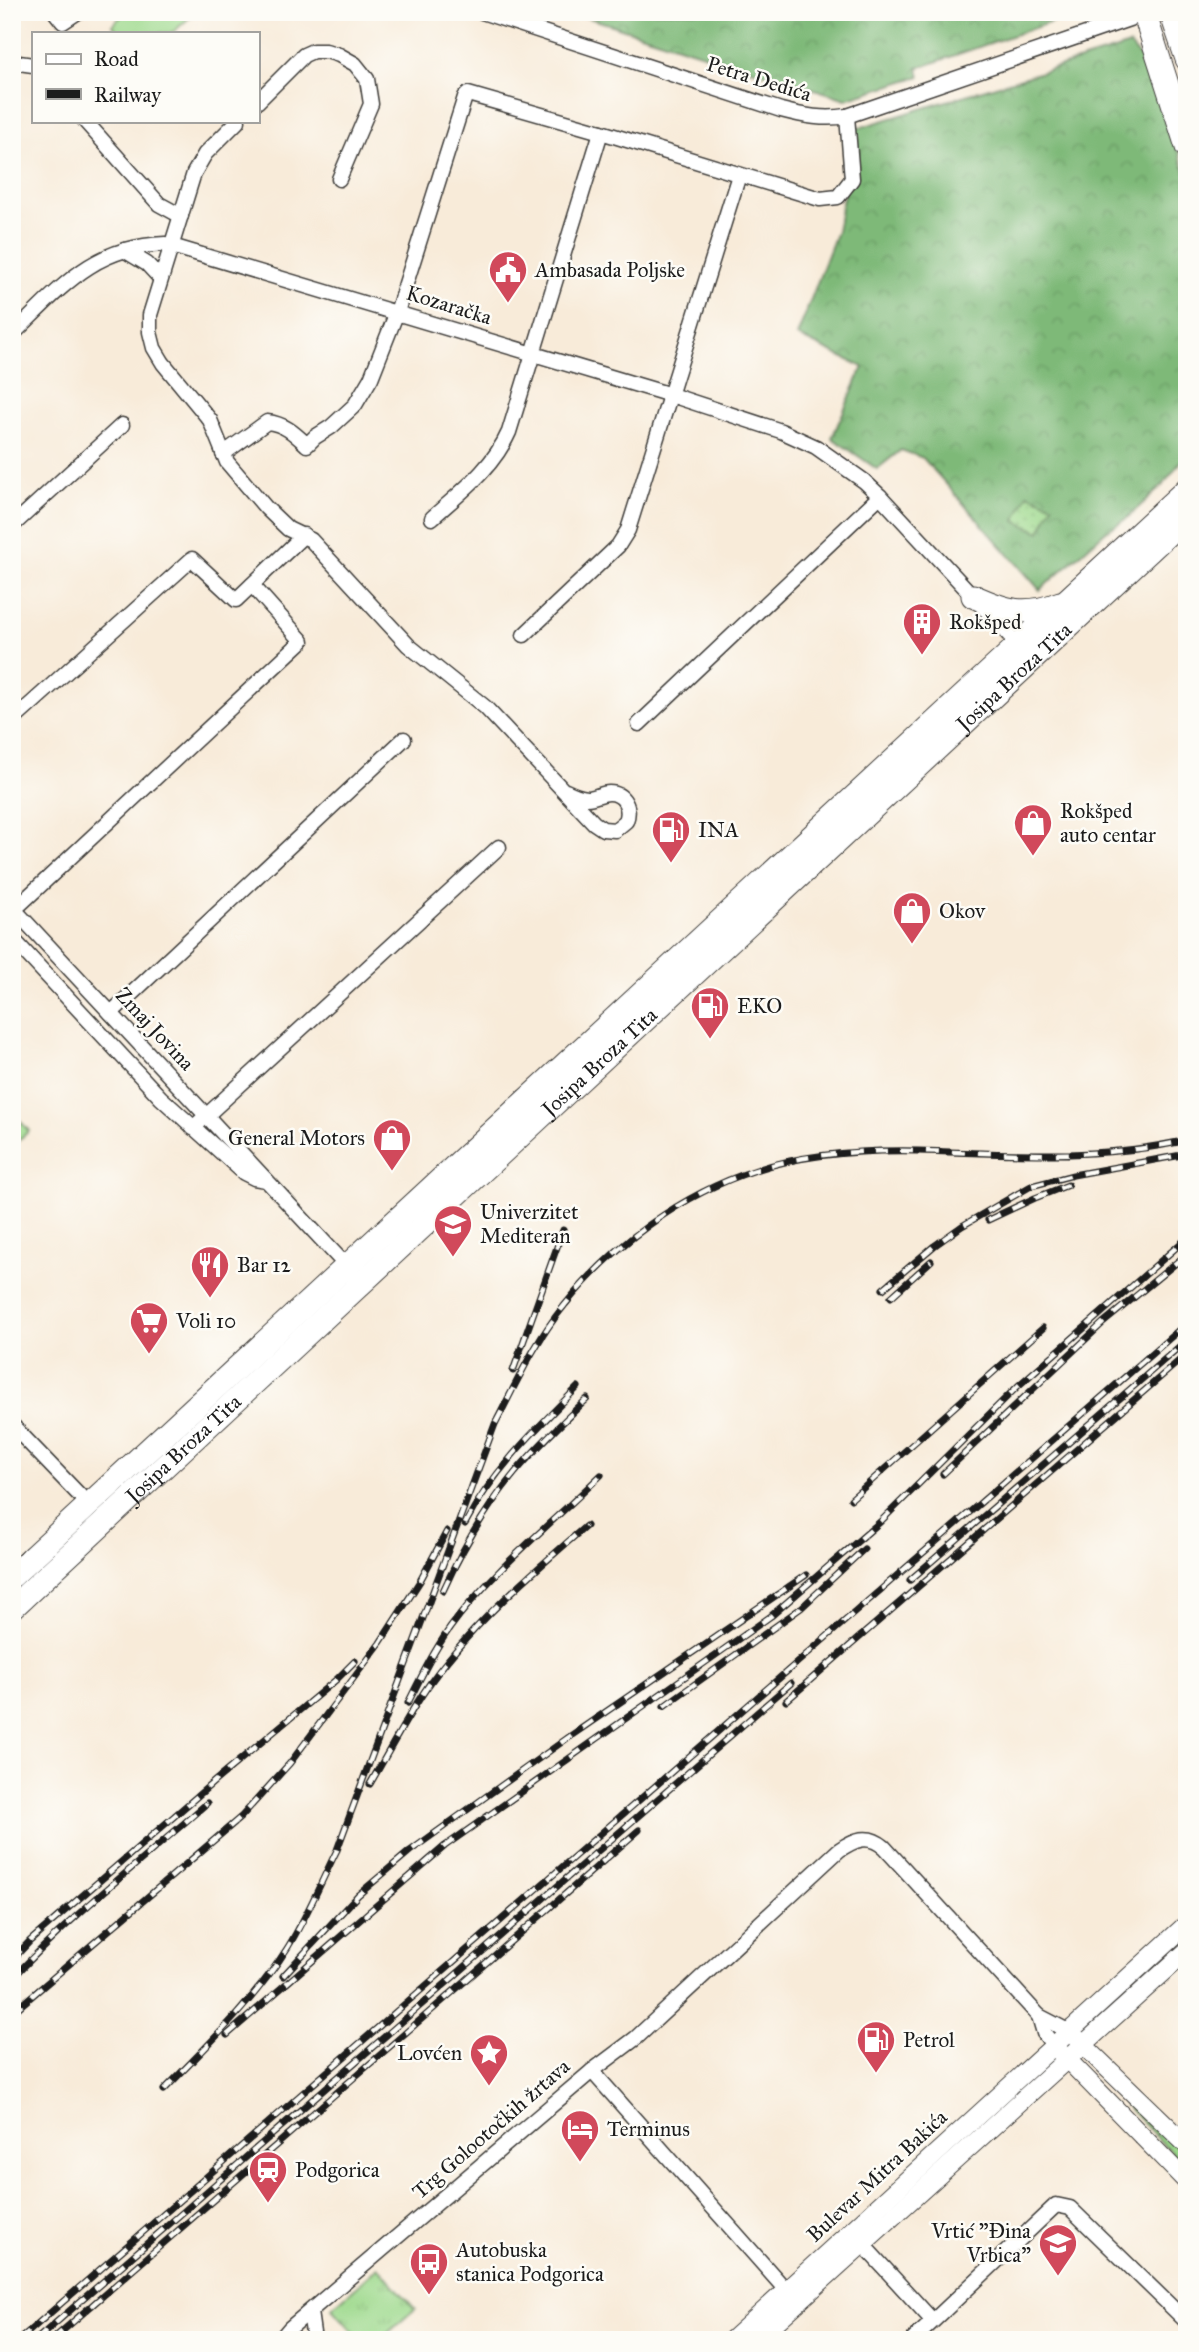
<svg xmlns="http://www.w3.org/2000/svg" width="1199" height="2352" font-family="'IM FELL Great Primer',serif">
<defs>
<pattern id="grass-tufts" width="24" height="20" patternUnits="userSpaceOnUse" patternTransform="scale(1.75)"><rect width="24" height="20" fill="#9dd98c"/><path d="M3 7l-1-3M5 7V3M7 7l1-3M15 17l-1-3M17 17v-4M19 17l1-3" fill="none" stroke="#87ba78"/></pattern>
<pattern id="forest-crowns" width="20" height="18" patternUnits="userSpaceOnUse" patternTransform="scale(1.75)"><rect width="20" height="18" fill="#7eb978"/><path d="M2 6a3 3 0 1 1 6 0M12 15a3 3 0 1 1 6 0" fill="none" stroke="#6c9e67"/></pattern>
<pattern id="park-dots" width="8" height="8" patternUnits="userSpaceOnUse" patternTransform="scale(1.75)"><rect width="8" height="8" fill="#9dd98c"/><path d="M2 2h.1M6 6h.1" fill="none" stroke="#87ba78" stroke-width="1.8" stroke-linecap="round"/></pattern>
</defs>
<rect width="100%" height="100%" fill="#fdfcf7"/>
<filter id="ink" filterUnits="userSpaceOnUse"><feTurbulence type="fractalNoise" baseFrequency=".0143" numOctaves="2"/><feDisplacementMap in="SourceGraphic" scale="14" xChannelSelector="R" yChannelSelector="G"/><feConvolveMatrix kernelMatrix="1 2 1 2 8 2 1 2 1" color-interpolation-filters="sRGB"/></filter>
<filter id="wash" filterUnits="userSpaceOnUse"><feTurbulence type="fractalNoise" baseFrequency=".00686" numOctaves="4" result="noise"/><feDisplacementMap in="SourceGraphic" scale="28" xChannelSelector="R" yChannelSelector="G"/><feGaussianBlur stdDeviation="1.57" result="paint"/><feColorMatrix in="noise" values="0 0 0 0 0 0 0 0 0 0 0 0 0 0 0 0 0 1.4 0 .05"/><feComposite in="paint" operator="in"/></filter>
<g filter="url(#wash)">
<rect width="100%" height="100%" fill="#f8ebd9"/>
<!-- grass -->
<g fill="url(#grass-tufts)" stroke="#5c7a54" stroke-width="2">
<path d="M1113 2083 1151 2116 1187 2154V2169L1108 2086Z"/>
<path d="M378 2267 415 2309 380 2340H361L332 2308Z"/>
</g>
<!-- forest -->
<g fill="url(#forest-crowns)" stroke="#4d6a4a" stroke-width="2">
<path d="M591 12H1068L1069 16 918 68 920 76 846 99 586 17Z"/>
<path d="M1130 45 1153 74 1187 177V454L1162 486 1127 518 1105 532 1040 590 923 458 901 450 877 469 832 438 863 367 797 336 837 231 855 129Z"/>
</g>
<!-- park -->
<path fill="url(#park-dots)" stroke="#5c7a54" stroke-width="2" d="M1028 494 1053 505 1040 532 1015 521Z"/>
<!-- garden -->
<g fill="#9dd98c" stroke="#5c7a54" stroke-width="2">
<path d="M126 12H196L172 33H120L112 25Z"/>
<path d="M12 1112 29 1131 12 1146Z"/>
</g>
</g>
<g filter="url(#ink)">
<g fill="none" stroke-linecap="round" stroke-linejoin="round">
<!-- minor casing -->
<g stroke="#3d3b38" stroke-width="17">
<g id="minor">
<path d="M55 12 63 22 78 12"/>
<path d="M482 12 781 110C804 116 824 120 847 116L1144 14"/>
<path d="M12 62 33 65"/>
<path d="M257 102 304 55 313 51H326L339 55 355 64 367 79 371 104 339 179"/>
<path d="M85 121 159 204 181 216"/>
<path d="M238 121 205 154 194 173 150 315V332L154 348 163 363 210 420 227 462 266 508 288 529 311 540 408 645 485 707 594 823 603 829 615 830 626 821C631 808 624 793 609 793 601 793 595 798 587 798 580 797 572 794 566 791"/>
<path d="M124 250 147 264 160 278"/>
<path d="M12 335C61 288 93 246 165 244L671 395 781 431 816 447 864 481 880 496 1023 650"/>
<path d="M223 454 267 422C285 424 294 433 307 445L315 437 331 427 355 405 371 378 397 312 465 97 468 94 601 132 820 199 838 197 852 179 847 116"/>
<path d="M432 518C461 492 493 468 509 432L601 132"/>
<path d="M12 526 122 425"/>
<path d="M524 635 618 546 628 530 739 175"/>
<path d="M12 721 192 559 236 600 304 535"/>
<path d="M639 724 880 496"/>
<path d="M12 907 352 1272"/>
<path d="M15 909 302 641 252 585"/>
<path d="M12 938 161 1098 244 1173 254 1178 266 1180"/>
<path d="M111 1013 404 739"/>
<path d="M193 1128 499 847"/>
<path d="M12 1425 89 1505"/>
<path d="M1039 2016 1044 2033 1053 2045"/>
<path d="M592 2071 793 2298"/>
<path d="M855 2236 932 2320"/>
<path d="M310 2312 314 2340"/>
<path d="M280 2340 290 2328 592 2071 636 2038 839 1850C854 1840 868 1833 884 1847L1039 2016 1068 2031"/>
<path d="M913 2340 1056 2205 1070 2208 1187 2322"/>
</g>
</g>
<!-- tertiary casing -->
<g stroke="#3d3b38" stroke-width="20">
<g id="tertiary">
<path d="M1076 2038 1187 2145"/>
<path d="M1060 2052 1187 2182"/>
<path d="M732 2340 1187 1924"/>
<path d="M756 2340 1187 1951"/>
</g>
</g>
<!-- primary casing -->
<g stroke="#3d3b38" stroke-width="25">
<g id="primary">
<path d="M1144 12 1187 147"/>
<path d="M1171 12 1187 59"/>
<path d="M973 596C1006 611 1025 617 1060 603"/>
<path d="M12 1576 1187 489"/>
<path id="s1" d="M12 1608 1187 516"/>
</g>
</g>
<!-- minor -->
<use href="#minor" stroke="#fff" stroke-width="14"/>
<!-- tertiary -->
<use href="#tertiary" stroke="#fff" stroke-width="18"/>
<!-- primary -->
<use href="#primary" stroke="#fff" stroke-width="23"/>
<!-- rail casing -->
<g stroke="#1c1c1c" stroke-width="7">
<g id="rail">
<path d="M988 1220 1035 1198 1068 1185"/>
<path d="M883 1289 934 1246 962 1226 1031 1186 1073 1175 1187 1154"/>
<path d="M891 1297 931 1261"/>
<path d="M513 1371 563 1230"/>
<path d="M943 1474 1103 1323 1187 1254"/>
<path d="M851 1499 1043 1328"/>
<path d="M465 1524C493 1470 536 1429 578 1387"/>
<path d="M910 1580 1187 1340"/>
<path d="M443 1591C462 1549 485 1509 514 1474 536 1447 562 1423 587 1399"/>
<path d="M786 1701 1187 1354"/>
<path d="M408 1703C421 1677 433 1652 450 1628 489 1574 553 1522 601 1475"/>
<path d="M664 1706 801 1608 864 1549"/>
<path d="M370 1784C394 1743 416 1698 447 1661 488 1610 537 1569 586 1526"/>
<path d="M12 1960 30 1941 216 1780 337 1679 355 1661"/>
<path d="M283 1976 358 1895 410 1851 569 1737 806 1575"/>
<path d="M12 1979C71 1915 142 1861 207 1803"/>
<path d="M12 2013 241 1817 290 1763 380 1643 420 1581 447 1531"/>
<path d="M227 2035 445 1846 771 1616 880 1522 1018 1386 1187 1238"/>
<path d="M164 2090C208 2045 255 2000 288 1947 307 1916 321 1882 337 1850L495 1424C516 1384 535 1341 564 1306 613 1245 681 1194 756 1170 808 1153 864 1150 918 1151 1008 1153 1098 1161 1187 1140"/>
<path d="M19 2340 1187 1323"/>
<path d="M36 2340 791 1683"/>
<path d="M52 2340 639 1830"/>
</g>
</g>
<!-- rail -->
<use href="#rail" stroke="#fdfcf7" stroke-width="4.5" stroke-dasharray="13" stroke-linecap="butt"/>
</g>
</g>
<!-- icons -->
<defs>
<g id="civic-pin" transform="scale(2.0125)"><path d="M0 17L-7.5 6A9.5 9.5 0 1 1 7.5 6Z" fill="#d1495b" stroke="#fdfcf7"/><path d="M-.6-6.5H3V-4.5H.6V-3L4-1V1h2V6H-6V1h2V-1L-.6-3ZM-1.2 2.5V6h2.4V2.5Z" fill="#fff"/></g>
<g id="building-pin" transform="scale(2.0125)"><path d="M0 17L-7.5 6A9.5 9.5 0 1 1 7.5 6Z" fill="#d1495b" stroke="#fdfcf7"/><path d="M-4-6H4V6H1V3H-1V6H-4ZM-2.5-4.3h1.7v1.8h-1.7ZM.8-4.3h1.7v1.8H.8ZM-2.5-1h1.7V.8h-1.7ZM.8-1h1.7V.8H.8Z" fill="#fff"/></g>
<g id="shop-pin" transform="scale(2.0125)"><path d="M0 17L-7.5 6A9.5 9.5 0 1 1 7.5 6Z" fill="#d1495b" stroke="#fdfcf7"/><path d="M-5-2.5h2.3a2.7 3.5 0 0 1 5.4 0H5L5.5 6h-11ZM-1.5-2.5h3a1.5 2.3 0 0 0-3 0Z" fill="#fff"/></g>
<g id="fuel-pin" transform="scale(2.0125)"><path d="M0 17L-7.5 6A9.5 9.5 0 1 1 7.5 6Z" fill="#d1495b" stroke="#fdfcf7"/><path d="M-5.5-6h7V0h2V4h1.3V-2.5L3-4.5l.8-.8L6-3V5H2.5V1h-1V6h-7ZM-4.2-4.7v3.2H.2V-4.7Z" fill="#fff"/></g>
<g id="university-pin" transform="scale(2.0125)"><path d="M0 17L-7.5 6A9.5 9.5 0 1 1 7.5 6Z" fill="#d1495b" stroke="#fdfcf7"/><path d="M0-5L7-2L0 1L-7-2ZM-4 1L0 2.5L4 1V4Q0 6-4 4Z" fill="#fff"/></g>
<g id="restaurant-pin" transform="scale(2.0125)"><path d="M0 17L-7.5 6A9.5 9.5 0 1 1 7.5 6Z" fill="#d1495b" stroke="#fdfcf7"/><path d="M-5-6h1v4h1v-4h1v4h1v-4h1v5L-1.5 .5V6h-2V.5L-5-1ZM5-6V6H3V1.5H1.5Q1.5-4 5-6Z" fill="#fff"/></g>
<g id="supermarket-pin" transform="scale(2.0125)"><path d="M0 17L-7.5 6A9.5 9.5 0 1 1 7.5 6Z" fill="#d1495b" stroke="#fdfcf7"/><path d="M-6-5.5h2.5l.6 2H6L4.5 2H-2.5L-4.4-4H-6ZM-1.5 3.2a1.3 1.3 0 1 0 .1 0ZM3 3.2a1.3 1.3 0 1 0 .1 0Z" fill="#fff"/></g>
<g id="sight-pin" transform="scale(2.0125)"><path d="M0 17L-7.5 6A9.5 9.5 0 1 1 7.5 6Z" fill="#d1495b" stroke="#fdfcf7"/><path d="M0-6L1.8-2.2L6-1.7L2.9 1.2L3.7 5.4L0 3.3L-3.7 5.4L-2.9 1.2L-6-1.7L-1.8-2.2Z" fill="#fff"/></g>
<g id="hotel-pin" transform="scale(2.0125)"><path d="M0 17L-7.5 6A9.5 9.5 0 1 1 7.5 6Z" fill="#d1495b" stroke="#fdfcf7"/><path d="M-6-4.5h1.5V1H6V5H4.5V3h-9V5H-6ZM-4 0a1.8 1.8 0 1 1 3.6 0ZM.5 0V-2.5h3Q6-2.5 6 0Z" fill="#fff"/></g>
<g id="station-pin" transform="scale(2.0125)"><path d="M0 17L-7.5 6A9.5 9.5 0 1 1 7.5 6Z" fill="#d1495b" stroke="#fdfcf7"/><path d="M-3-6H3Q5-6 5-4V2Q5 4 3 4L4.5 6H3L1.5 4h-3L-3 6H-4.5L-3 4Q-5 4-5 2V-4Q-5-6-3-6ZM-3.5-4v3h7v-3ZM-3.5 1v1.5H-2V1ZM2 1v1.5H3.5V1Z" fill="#fff"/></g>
<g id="school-pin" transform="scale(2.0125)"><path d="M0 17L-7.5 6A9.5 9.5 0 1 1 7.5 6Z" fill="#d1495b" stroke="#fdfcf7"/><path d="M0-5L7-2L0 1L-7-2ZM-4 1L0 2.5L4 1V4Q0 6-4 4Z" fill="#fff"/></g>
<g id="bus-pin" transform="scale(2.0125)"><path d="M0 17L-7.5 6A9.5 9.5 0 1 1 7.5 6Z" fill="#d1495b" stroke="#fdfcf7"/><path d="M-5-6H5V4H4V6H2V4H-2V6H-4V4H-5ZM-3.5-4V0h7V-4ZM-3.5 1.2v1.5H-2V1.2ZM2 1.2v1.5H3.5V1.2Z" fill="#fff"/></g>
</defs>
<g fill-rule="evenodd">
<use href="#civic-pin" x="508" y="270"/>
<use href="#building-pin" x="922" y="622"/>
<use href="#shop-pin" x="1033" y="823"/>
<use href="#fuel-pin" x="671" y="830"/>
<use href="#shop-pin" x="912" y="911"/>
<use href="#fuel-pin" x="710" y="1006"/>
<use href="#shop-pin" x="392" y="1138"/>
<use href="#university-pin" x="453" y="1224"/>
<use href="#restaurant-pin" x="210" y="1265"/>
<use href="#supermarket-pin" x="149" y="1321"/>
<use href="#fuel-pin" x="876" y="2040"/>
<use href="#sight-pin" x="489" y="2053"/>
<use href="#hotel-pin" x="580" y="2129"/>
<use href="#station-pin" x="268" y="2170"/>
<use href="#school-pin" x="1058" y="2243"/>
<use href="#bus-pin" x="429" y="2262"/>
</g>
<g text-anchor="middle" stroke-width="5" stroke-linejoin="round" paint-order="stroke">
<!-- street labels -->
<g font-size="21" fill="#1c1c1c" stroke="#fdfcf7">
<text transform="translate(759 79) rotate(17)" y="7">Petra Dedića</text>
<text transform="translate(449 305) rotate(17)" y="7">Kozaračka</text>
<text dy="7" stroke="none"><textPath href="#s1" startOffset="1368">Josipa Broza Tita</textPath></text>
<text transform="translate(155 1029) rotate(47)" y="7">Zmaj Jovina</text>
<text dy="7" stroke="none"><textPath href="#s1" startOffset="802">Josipa Broza Tita</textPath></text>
<text dy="7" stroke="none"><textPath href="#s1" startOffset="234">Josipa Broza Tita</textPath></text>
<text transform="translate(491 2129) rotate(-41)" y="7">Trg Golootočkih žrtava</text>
<text transform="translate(877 2176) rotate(-43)" y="7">Bulevar Mitra Bakića</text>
</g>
<!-- poi labels -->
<g font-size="21" fill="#1c1c1c" stroke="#fdfcf7" text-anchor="start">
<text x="535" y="277">Ambasada Poljske</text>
<text x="949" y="629">Rokšped</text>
<text x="1060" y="818">Rokšped<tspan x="1060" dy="24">auto centar</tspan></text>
<text x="698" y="837">INA</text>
<text x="939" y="918">Okov</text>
<text x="737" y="1013">EKO</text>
<text x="365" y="1145" text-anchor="end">General Motors</text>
<text x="480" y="1219">Univerzitet<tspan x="480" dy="24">Mediteran</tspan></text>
<text x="237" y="1272">Bar 12</text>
<text x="176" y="1328">Voli 10</text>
<text x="903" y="2047">Petrol</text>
<text x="462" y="2060" text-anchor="end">Lovćen</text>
<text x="607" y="2136">Terminus</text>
<text x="295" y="2177">Podgorica</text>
<text x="1031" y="2238" text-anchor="end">Vrtić "Đina<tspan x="1031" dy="24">Vrbica"</tspan></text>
<text x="456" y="2257">Autobuska<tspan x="456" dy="24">stanica Podgorica</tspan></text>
</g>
</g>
<!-- margin -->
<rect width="1199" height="2352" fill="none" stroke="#fdfcf7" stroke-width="42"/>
<!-- legend -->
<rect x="32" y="32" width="228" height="91" fill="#fdfcf7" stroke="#a3a29f" stroke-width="2"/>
<rect x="46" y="54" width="35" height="10" fill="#ffffff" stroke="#a3a29f" stroke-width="2"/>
<text x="94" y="66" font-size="21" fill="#1c1c1c">Road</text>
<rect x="46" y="89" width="35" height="10" fill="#1c1c1c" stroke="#a3a29f" stroke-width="2"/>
<text x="94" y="102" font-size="21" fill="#1c1c1c">Railway</text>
</svg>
